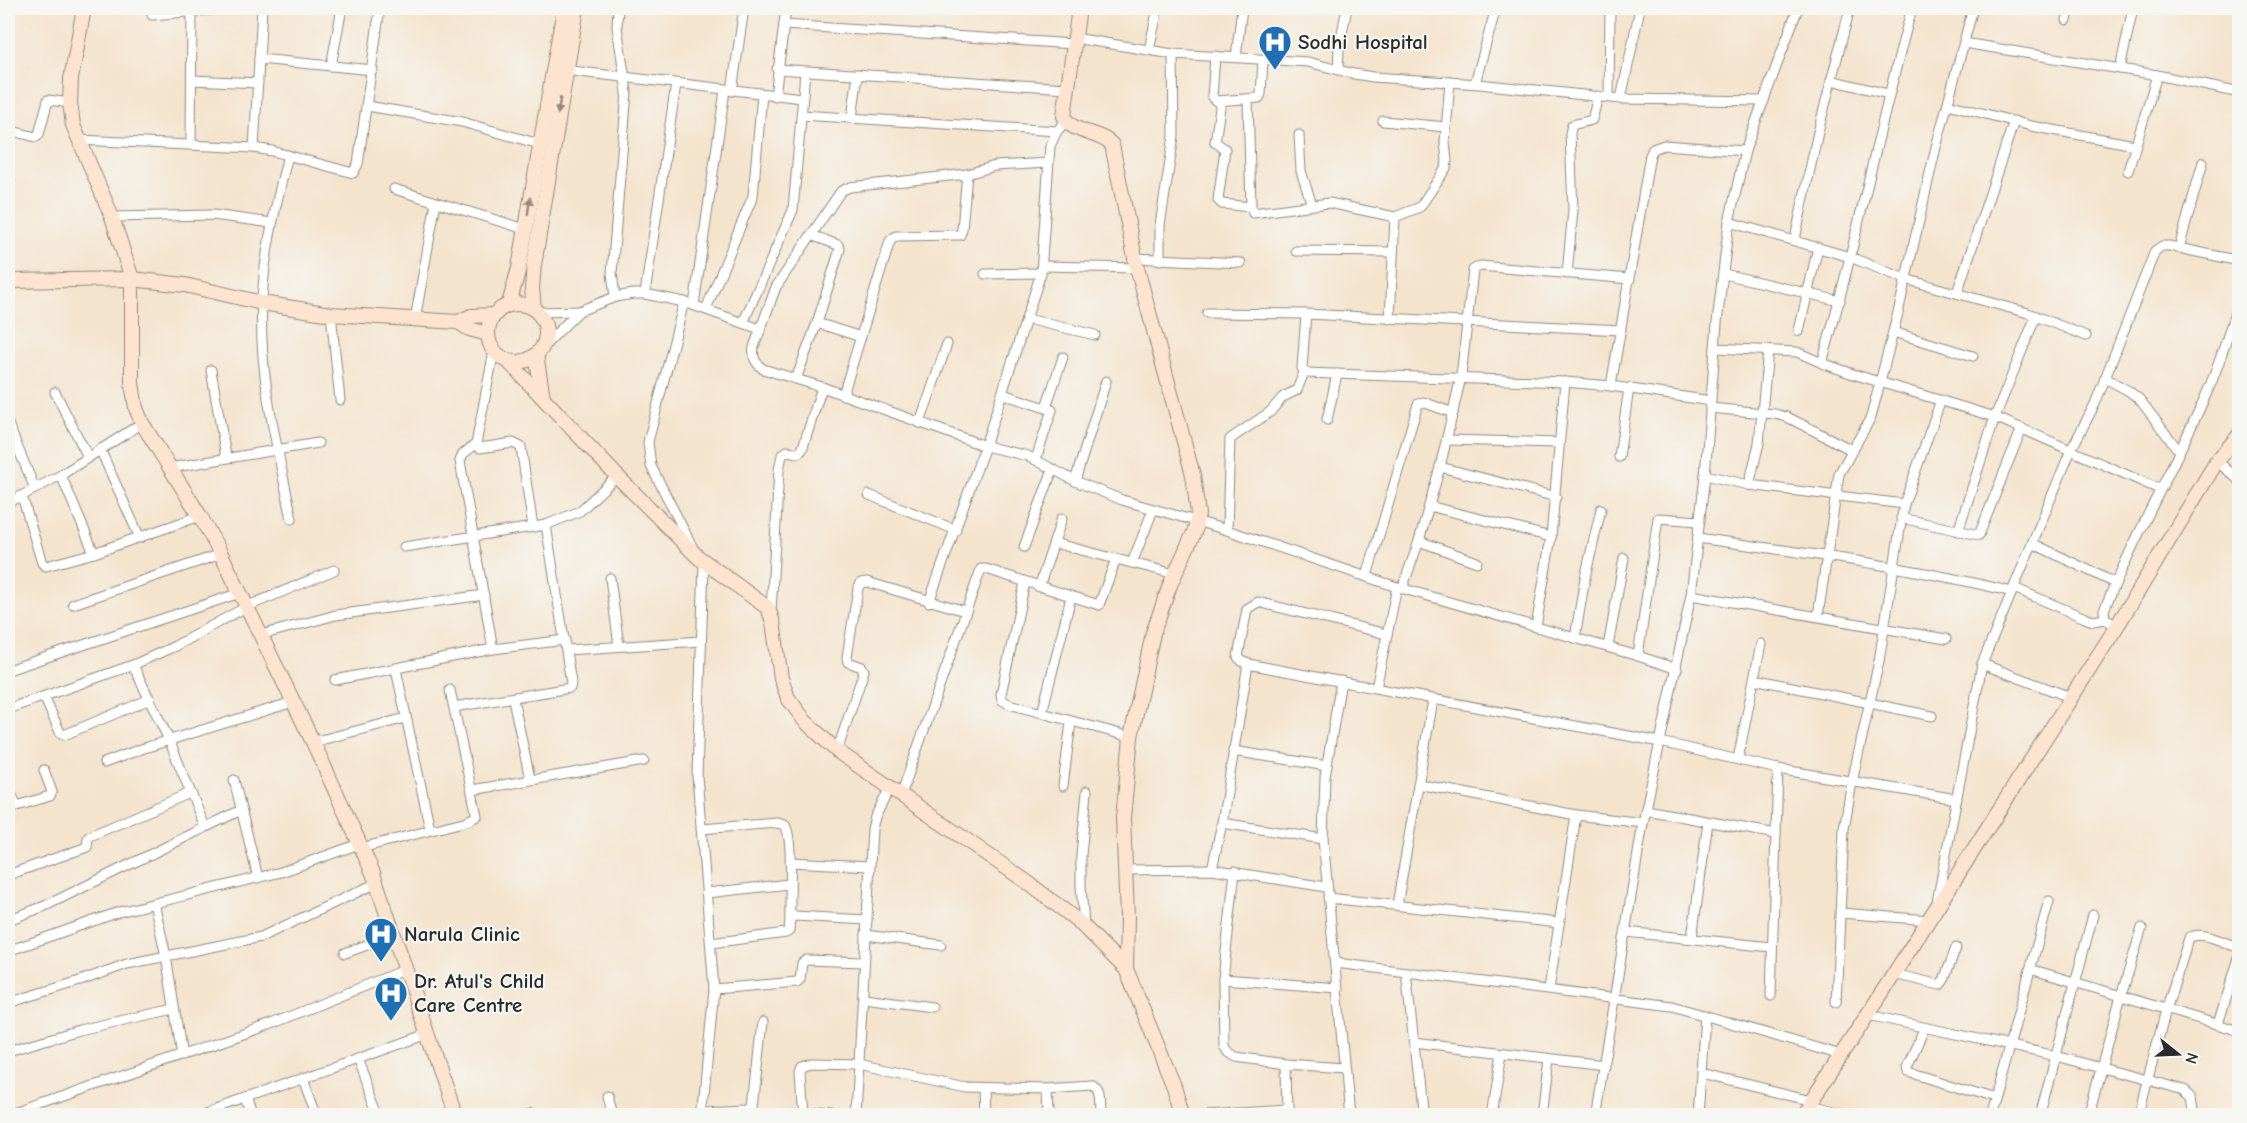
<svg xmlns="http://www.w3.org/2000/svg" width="2247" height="1123" font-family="'Comic Neue',sans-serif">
<rect width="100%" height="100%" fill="#f6f6f2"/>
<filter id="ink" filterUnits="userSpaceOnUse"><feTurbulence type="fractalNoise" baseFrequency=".0167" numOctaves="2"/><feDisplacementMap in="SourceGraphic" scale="12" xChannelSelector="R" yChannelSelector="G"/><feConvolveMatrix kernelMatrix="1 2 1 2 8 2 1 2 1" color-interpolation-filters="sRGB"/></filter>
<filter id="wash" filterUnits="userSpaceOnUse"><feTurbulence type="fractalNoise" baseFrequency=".008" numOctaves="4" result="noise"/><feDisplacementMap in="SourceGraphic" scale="24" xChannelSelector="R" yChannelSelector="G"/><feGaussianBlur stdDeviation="1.35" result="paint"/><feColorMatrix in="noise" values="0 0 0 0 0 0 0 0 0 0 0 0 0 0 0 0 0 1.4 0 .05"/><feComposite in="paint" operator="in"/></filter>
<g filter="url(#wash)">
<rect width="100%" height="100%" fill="#f4e4ce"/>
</g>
<g filter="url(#ink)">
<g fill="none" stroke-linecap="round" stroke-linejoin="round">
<!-- street casing -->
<g stroke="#90887c" stroke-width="11">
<g id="street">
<path d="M152 15 233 8"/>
<path d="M2067 20 2070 8"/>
<path d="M784 25 1073 44"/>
<path d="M1074 38 1173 54 1308 62 1354 74 1373 77 1479 84 1621 99 1764 101"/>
<path d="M1964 43 2157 75 2240 93"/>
<path d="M1149 50 1158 8"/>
<path d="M1215 56 1212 97 1216 101 1259 98 1261 94 1263 60"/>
<path d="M1236 57 1242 8"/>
<path d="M259 59 373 70"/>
<path d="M331 66 342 8"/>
<path d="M777 69 1067 88"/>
<path d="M2120 69 2133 8"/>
<path d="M563 70 802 98"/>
<path d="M1338 70 1339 48 1347 8"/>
<path d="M192 80 258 83"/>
<path d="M1831 80 1888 94"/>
<path d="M1475 83 1496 8"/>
<path d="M732 91 744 8"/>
<path d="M775 96 786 8"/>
<path d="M1609 97 1610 8"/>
<path d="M1621 99 1640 8"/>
<path d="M1248 100 1251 207 1253 213 1329 203 1395 217 1420 207 1446 168 1447 161 1445 142 1450 82"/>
<path d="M1221 101 1215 142 1225 149 1218 200 1222 204 1251 207"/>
<path d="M1948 104 2031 126 2135 145"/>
<path d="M367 106 462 122 539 144"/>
<path d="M801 115 1057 131"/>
<path d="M852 118 858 74"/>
<path d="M1383 121 1446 127"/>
<path d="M8 130 36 137 39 134 48 100 70 103"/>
<path d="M1299 135 1301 171 1312 205"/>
<path d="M79 140 254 148 272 151 353 173 358 164 380 8"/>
<path d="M191 144 192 8"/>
<path d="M254 148 262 8"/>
<path d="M288 155C276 204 264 253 262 303 258 374 278 450 292 519"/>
<path d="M1049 163 995 166 967 174 850 187 841 191 776 287 754 347C752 357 755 363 763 369L822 387 985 446 1028 456 1075 481 1122 500 1227 530 1397 587 1638 656 1677 669"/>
<path d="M2128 171 2157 75"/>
<path d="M8 180H10"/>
<path d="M394 189 525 229"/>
<path d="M112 217 213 215 272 223"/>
<path d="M1729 222 1850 257 1905 279 2028 313 2086 336"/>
<path d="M1795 239 1818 132 1850 8"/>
<path d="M2179 248 2203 162"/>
<path d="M1296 251 1393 252"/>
<path d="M1135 258 1241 263"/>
<path d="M1160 260V225L1174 136 1173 54"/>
<path d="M1043 266 1137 268"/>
<path d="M985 274 1041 273"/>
<path d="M1567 274 1573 210 1570 133 1572 125 1592 120 1598 96"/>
<path d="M1724 274 1840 301"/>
<path d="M1957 293 2014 121"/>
<path d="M645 294 676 84"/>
<path d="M615 297 612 273 627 92 617 27 618 8"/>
<path d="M684 302 648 442 651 466 693 548"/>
<path d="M694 305 725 90"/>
<path d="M706 309 753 196 762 94"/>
<path d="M538 312 579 311"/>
<path d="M1207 313 1306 314 1621 330"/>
<path d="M331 314 340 400"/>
<path d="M1306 314 1302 368 1305 373 1565 382 1611 386 1711 401"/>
<path d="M1027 319 1095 335"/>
<path d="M1390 319 1395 217"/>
<path d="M415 320 436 202"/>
<path d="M743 323 793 210 805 72"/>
<path d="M817 323 861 337"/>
<path d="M1799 331 1818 247"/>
<path d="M1893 332 1973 356"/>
<path d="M543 347 579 311 615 297 633 294H645L684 302 760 329"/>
<path d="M1715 348 1797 352 1822 363 1853 374 1995 417 2159 489"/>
<path d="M494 351 476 444 480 448 513 443 521 447 533 527"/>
<path d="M1822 363C1856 246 1879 125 1912 8"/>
<path d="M211 370 226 457"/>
<path d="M2105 378 2129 391 2140 400 2179 451"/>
<path d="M796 379 817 323 840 249 838 245 811 235"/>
<path d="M1611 386 1650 155 1653 149 1664 145 1745 151"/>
<path d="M55 392 88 457"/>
<path d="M1003 394 1052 410 1036 459"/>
<path d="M843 395 890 241 896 236 960 235 962 229 967 174"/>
<path d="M1046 407 1063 357"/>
<path d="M1710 408 1775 414 1787 417 1852 450"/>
<path d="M1327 420 1337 374"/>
<path d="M920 423 947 344"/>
<path d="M8 424 35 489"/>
<path d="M1447 440 1559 443"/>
<path d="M476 444 463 454 460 461 493 649"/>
<path d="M100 449 140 538"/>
<path d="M1619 457 1629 388"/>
<path d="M2217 461 2240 481"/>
<path d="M1440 467 1556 497"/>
<path d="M169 468 318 443"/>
<path d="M61 475 94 553"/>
<path d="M1705 475 1749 485 1904 504"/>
<path d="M1075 481 1106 381"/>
<path d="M1749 485 1759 443 1768 351"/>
<path d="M869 495 956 530"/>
<path d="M22 496 42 563 46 566 94 553 200 516"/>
<path d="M8 503 61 475 142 423"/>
<path d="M1429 506 1551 537"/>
<path d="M1901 518 1979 535 2022 428"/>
<path d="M1227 530 1230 439 1270 412 1283 397 1297 390 1304 372"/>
<path d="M1958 531 1995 417 2036 316"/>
<path d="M1698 538C1803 553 1909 566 2012 592"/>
<path d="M1419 541 1477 562"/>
<path d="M1054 543 1116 559"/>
<path d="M2032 543 2115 583"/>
<path d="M404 547 546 525 580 511 617 476"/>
<path d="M1024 547 1053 469"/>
<path d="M1132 563 1153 510"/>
<path d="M1367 576 1418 404 1423 402 1453 413"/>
<path d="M610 578 619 646"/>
<path d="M1025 582 1001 694 1002 700 1009 704 1131 737"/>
<path d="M1039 587 1062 518"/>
<path d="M2014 588 2085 618 2093 621 2105 619"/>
<path d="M1402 589 1419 541 1440 467 1461 377 1473 270 1480 266 1630 279"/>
<path d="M1691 595 1946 639"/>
<path d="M929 602 985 446 1041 273 1050 146 1057 131 1066 121"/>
<path d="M73 604 221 554"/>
<path d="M771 612 779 470 782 455 787 451 798 453 802 450 822 387"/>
<path d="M1818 616 1839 474 1871 417 1898 313 1935 151 1973 8"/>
<path d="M2117 626 2105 619 2104 610C2134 537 2173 469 2205 397 2220 365 2229 331 2240 297"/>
<path d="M1536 627 1551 537 1565 382"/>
<path d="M1386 634 1258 602 1247 609 1238 657 1242 661 1248 664 1660 742 1778 769 1957 799"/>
<path d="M261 635 336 615 484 595"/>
<path d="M1575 638 1585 578 1601 509"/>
<path d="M1608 647 1624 558"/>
<path d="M567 650 701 641"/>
<path d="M1638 656 1658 518 1700 521"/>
<path d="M1982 664 2070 697"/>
<path d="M133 665 169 740 205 827"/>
<path d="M396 669 430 829"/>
<path d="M8 670 240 593"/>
<path d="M1754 679 1932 716"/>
<path d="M335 680 493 649 565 640"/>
<path d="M1341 681 1325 777 1323 839 1349 1116"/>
<path d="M1376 688 1397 587"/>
<path d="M44 697 60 732 64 735 150 699"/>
<path d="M513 699 530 779"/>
<path d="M454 707 570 688 571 683 546 525"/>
<path d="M8 709 133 665 175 646 246 607 334 570"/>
<path d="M1042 713 1071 597"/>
<path d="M313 742 406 718"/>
<path d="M837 751 864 671 862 667 848 662 847 657 858 588 861 583 867 582 965 611"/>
<path d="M1233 751 1327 766"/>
<path d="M1738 759 1761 644"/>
<path d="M104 763 141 749 293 702"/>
<path d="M234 780 258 878"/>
<path d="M1418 784 1576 815 1643 823"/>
<path d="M1063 786 1071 722"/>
<path d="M8 787 17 806 50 796 52 792 44 770"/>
<path d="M472 790 644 761"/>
<path d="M901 795 981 569H986L1099 605 1116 559 1175 574"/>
<path d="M1646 810 1776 834"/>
<path d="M1222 823 1323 839"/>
<path d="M701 829 777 823 785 825C794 840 789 899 790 919"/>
<path d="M361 848 467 821 477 816 450 690"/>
<path d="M790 862 869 866"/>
<path d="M1212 869 1222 823 1248 664"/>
<path d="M1125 870 1212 869 1326 887"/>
<path d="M1235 871 1223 979 1224 1046 1227 1051 1236 1057 1286 1064 1344 1068"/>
<path d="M8 875 87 847 88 838 90 836 190 793"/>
<path d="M707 893 789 884"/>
<path d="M1328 898 1559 923"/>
<path d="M1937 902 1982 664 2071 450 2095 404 2155 251 2162 246H2169L2240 261"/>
<path d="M154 903 166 956 182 1056"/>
<path d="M1397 905 1433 700"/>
<path d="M1841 913 1929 920"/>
<path d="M8 920 45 906 241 810"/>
<path d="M1084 927 1081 886V855L1087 791"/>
<path d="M1626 932 1772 947"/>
<path d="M866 935 941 945"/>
<path d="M1692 938 1708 822"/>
<path d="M711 943 786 933 789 931 790 919 794 916 867 920"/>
<path d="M8 951 119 912 281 872 359 844"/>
<path d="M345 953 394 935"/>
<path d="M1336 963 1672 1006 1841 1055"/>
<path d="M2030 969 2240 1031"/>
<path d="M1406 972 1422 1116"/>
<path d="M1894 974 1940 985 1944 980 1956 948"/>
<path d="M1223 979 1338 988"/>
<path d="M714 989 797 982 800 979 802 963 806 960 864 962"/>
<path d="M1549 989 1576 815"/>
<path d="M1771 996 1778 769"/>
<path d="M864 998 932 1007"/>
<path d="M1836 1002 1844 829 1852 782 1879 661 1904 504 1941 400"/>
<path d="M8 1003 80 981 127 964 261 937 377 883"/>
<path d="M1868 1015 2056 1056 2185 1090 2193 1097 2196 1116"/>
<path d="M2218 1024 2240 955"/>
<path d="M1924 1029 1907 1067 1908 1072 1994 1099"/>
<path d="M1414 1042 1604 1065"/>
<path d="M8 1051 79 1030 174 1009"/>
<path d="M358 1059 381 1116"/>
<path d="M1286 1064 1287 1115"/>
<path d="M1702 1073 1811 1100"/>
<path d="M303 1078 317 1116"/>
<path d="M983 1088 984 1116"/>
<path d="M1048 1089 1049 1116"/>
<path d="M607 1096 612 1116"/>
<path d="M245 1099 251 1116"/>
<path d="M1807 1106 1851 1116"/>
<path d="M8 1109 13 1114 269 1025 406 969"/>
<path d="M703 1110 750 1108 754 1105 763 1022"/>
<path d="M534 1113 535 1116"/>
<path d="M803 1114 833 1116"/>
<path d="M197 1116 428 1034"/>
<path d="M702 1116 714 989 697 776 704 563"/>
<path d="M803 1116 800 1071 802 1066 811 1063 859 1064 965 1087 1048 1089 1092 1086C1103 1091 1100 1105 1101 1116"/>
<path d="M856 1116 872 829 875 817 890 788"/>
<path d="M1186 1116 1287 1110"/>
<path d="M1492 1116 1502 1053"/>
<path d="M1542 1116 1549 1059"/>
<path d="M1595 1116 1643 823 1691 595 1705 475 1717 323 1729 222 1745 151 1798 8"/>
<path d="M1698 1116 1705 1015"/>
<path d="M1990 1116 2049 901"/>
<path d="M2040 1116 2093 915"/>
<path d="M2088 1116 2121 996 2142 928"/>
<path d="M2138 1116 2166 1010 2189 938C2201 929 2226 944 2240 948"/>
</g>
</g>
<!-- secondary casing -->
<g stroke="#90887c" stroke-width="16">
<g id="secondary">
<path d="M84 8 71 79 70 103 73 125 112 217 132 279V383L136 408 142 423 200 516 221 554 313 742 373 873 455 1116"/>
<path d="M1079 8 1064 116C1071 134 1100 131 1112 145L1137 268 1193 475 1198 514 1195 530 1170 585 1153 633 1131 737 1123 818 1127 916 1126 969"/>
<path d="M8 281 132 279 185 285 262 303 331 314 458 322 471 316 493 315"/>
<circle cx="517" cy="333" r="29"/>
<path d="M509 304 519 268 564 8"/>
<path d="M534 309 532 288 534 265 577 8"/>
<path d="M458 322 469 329 488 334"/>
<path d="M536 355 543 397"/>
<path d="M508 361 617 476 698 557 768 608 773 622 781 678 788 698 805 721 837 751 1027 882 1078 921 1126 969 1174 1086 1183 1116"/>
<path d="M1801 1116 1876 1002 2117 626 2217 461 2240 434"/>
</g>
</g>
<!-- street -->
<use href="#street" stroke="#fff" stroke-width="9"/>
<!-- secondary -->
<use href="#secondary" stroke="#fde4d0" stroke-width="14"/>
</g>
<!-- one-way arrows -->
<defs><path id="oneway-solid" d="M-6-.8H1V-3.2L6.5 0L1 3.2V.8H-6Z" transform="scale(1.5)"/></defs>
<g fill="#94887e">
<use href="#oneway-solid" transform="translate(559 106) rotate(99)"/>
<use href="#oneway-solid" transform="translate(529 206) rotate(-81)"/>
</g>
</g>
<!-- icons -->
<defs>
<g id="hospital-pin" transform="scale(1.725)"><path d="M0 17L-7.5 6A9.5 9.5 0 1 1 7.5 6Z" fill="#1f6fb2" stroke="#f6f6f2"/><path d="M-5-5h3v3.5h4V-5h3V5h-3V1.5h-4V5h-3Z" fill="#fff"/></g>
</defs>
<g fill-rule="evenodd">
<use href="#hospital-pin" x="1275" y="42"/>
<use href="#hospital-pin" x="381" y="934"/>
<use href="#hospital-pin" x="391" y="993"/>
</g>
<g text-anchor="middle" stroke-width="4.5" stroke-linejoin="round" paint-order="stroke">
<!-- poi labels -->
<g font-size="21" font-weight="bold" fill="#2b2b2b" stroke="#f6f6f2" text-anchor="start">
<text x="1298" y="49">Sodhi Hospital</text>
<text x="404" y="941">Narula Clinic</text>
<text x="414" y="988">Dr. Atul's Child<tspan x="414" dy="24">Care Centre</tspan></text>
</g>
</g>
<!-- margin -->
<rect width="2247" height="1123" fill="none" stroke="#f6f6f2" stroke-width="30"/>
<!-- north arrow -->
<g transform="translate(2178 1054) rotate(108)" stroke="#f6f6f2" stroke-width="4.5" paint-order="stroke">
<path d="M0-4.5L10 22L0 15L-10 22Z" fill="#2b2b2b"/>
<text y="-9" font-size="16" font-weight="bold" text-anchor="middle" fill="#2b2b2b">N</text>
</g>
</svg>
